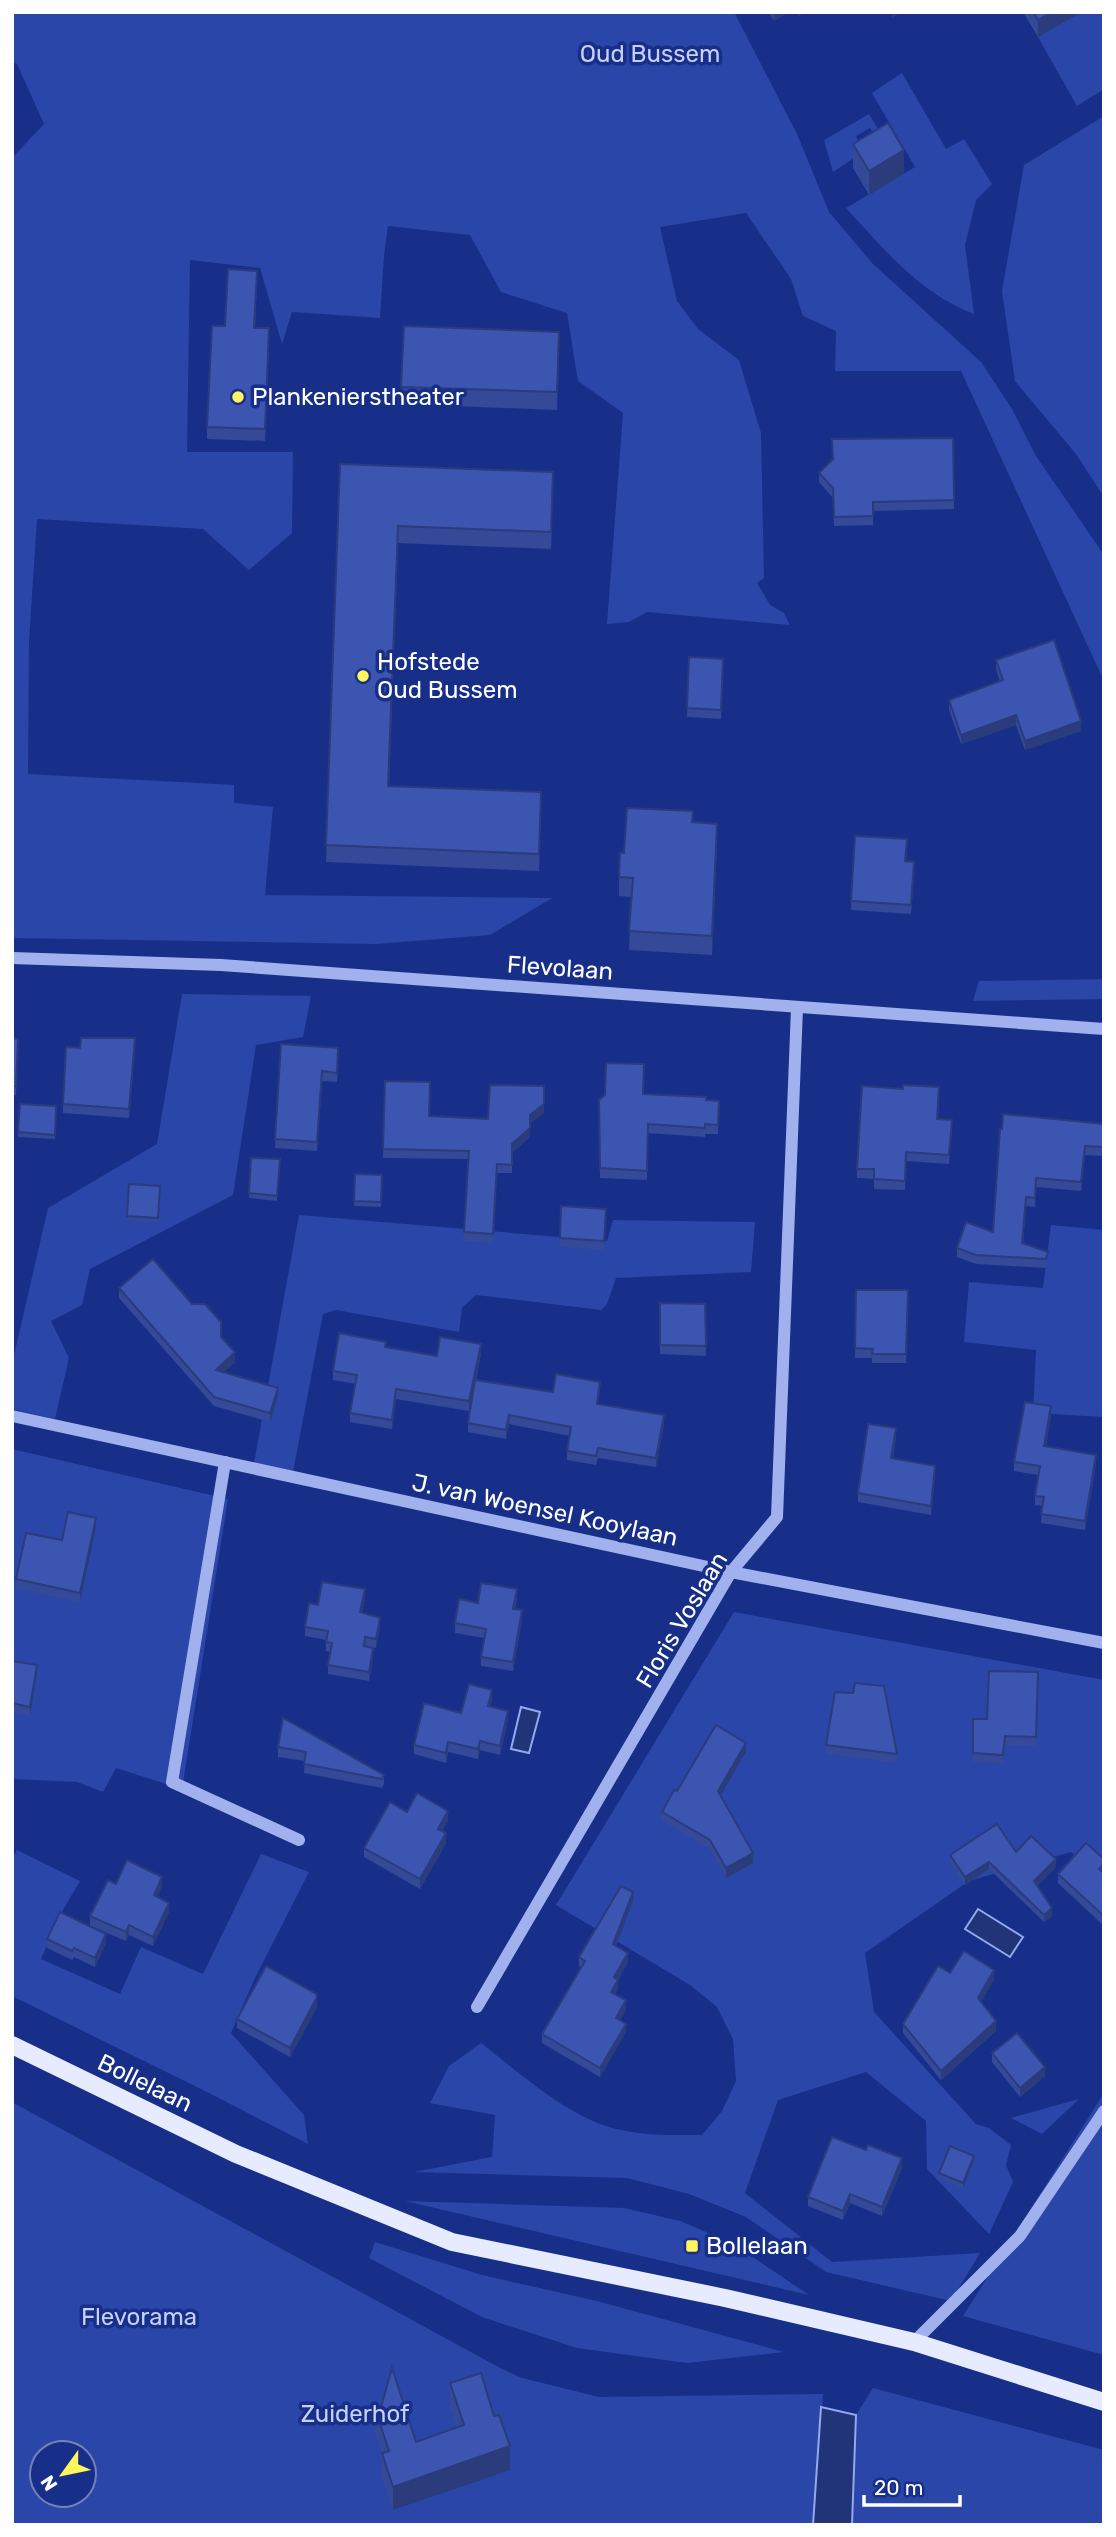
<svg xmlns="http://www.w3.org/2000/svg" width="1116" height="2537" font-family="Rubik,sans-serif">
<rect width="100%" height="100%" fill="#182f89"/>
<!-- green -->
<g fill="#2a46a8" fill-rule="evenodd">
<path d="M12 12H734L797 134 829 212 873 264 981 362 1012 409 1036 456 1104 555V681L961 371H835L836 331 803 316 791 279 746 213 660 227 677 301 698 329 739 360 761 433 764 578 757 583 770 605 784 613 790 625 647 612 629 622 607 624 623 413 578 381 567 313 501 292 470 235 388 226 384 256 380 318 292 312 282 344 260 268 190 260 187 452H293L292 533 249 570 203 529 37 519 29 641 28 774 234 785V803L273 807 265 895 552 898 490 935 376 944 12 938V158L44 124 17 64 12 62Z"/>
<path d="M1079 12H1104V89L1077 106 1038 37Z"/>
<path d="M902 73 946 149 964 139 992 184 976 200 965 245 974 314C918 292 886 251 846 208L915 167 872 93Z"/>
<path d="M869 114 885 141 880 143 870 128 856 136 863 152 833 172 824 140Z"/>
<path d="M1104 116V497L1076 454 1015 381 1002 291 1024 165Z"/>
<path d="M1104 979V999L973 1001 979 981Z"/>
<path d="M182 994 311 996 303 1037 256 1045 233 1195 90 1269 82 1305 51 1321 69 1358 55 1419 12 1409V1364L48 1208 157 1144Z"/>
<path d="M299 1215 607 1241 613 1220 755 1222 751 1272 616 1278 607 1304 601 1310 476 1295 462 1308 459 1332 336 1310 323 1314 293 1472 254 1463Z"/>
<path d="M1051 1225 1104 1230V1417L1033 1413 1036 1350 964 1342 969 1282 1043 1288Z"/>
<path d="M12 1449 228 1499 182 1789 116 1768 103 1792 77 1782 12 1779Z"/>
<path d="M734 1612 1104 1680V1882L1071 1852 969 1881 865 1953 874 2012 976 2124 989 2128 1011 2145 1006 2165 1013 2182 989 2234 927 2169 926 2121 866 2072 778 2100 745 2193 832 2262 980 2253 951 2301 826 2272 746 2217 689 2194 627 2178 414 2172 492 2157 495 2115 430 2103 449 2066 481 2043C521 2074 571 2120 621 2130 648 2136 675 2135 702 2135L722 2111 736 2081 733 2039 717 2007 690 1985 556 1905Z"/>
<path d="M17 1850 80 1881 64 1908 41 1959 120 1994 141 1947 203 1974 261 1854 309 1872 255 1978 231 2033 304 2115 308 2144 205 2091 12 1996V1859Z"/>
<path d="M1104 2093V2355L963 2316Z"/>
<path d="M1079 2099 1042 2134 1011 2118Z"/>
<path d="M12 2102 502 2369 522 2378 599 2397 823 2394 813 2525H12ZM42 2453H84V2495H42Z"/>
<path d="M405 2201 624 2208 680 2221 732 2243 809 2295Z"/>
<path d="M375 2242 482 2275 597 2301 784 2352 687 2363 577 2348 482 2317 369 2258Z"/>
<path d="M873 2388 1104 2450V2525H852L856 2415Z"/>
</g>
<!-- water -->
<g fill="#223478" stroke="#92a9f0" stroke-width="2">
<path d="M521 1707 540 1712 529 1753 511 1749Z"/>
<path d="M978 1909 1023 1937 1010 1957 965 1929Z"/>
<path d="M821 2407 856 2415 852 2525H813Z"/>
</g>
<g fill="none" stroke-linecap="round" stroke-linejoin="round">
<!-- minor -->
<g stroke="#a0b1ee" stroke-width="12">
<path d="M12 958 221 965 1104 1029"/>
<path d="M12 1416 731 1572 1104 1643"/>
<path d="M225 1462 172 1782 299 1840"/>
<path d="M477 2007 731 1572 777 1517 797 1008"/>
<path d="M914 2342 1020 2236 1104 2111"/>
</g>
<!-- major -->
<path stroke="#e7ebff" stroke-width="18" d="M12 2045 236 2154 452 2242 725 2298 914 2342 1104 2402"/>
</g>
<!-- wall -->
<g fill="#344998">
<path d="M769 12H789L774 21Z"/>
<path d="M1023 12H1082L1038 37Z"/>
<path d="M853 144 904 174 869 195 853 168Z"/>
<path d="M257 283 255 328 269 340 265 441 207 439V427L225 326Z"/>
<path d="M559 349 557 410 401 404V387Z"/>
<path d="M953 438 954 509 873 511V525L834 526 833 498 819 482V473Z"/>
<path d="M340 464 553 490 551 549 398 543 389 786 541 792 539 871 326 862Z"/>
<path d="M689 657 723 659 721 719 687 717Z"/>
<path d="M996 660 1081 731 1025 750 1016 725 961 744 949 710V700L1000 682 996 669Z"/>
<path d="M693 822 717 843 712 955 629 950 631 897 619 896V877L624 853Z"/>
<path d="M907 848 906 862 914 871 911 914 851 910V901Z"/>
<path d="M12 1038 18 1048 16 1095H12Z"/>
<path d="M281 1044 338 1057 337 1082 322 1081 317 1151 275 1148Z"/>
<path d="M135 1047 129 1118 63 1113V1104L80 1048Z"/>
<path d="M385 1081 429 1116 488 1119 544 1113 530 1123V1137L512 1153V1173H497L493 1243 464 1241 468 1159 383 1158Z"/>
<path d="M643 1094 719 1101 718 1134H705V1137L648 1133 647 1180 600 1178 599 1100Z"/>
<path d="M939 1096 938 1119 952 1129 949 1164 906 1161 905 1190 874 1189V1179L857 1178V1169Z"/>
<path d="M20 1104 56 1106 55 1139 18 1137Z"/>
<path d="M1104 1124V1156L1085 1155 1081 1191 1036 1187 1035 1207 1026 1206 1023 1243 1048 1252 1046 1268 976 1264 957 1257V1248L993 1232 1000 1129Z"/>
<path d="M251 1158 280 1159 277 1201 249 1198Z"/>
<path d="M355 1174 382 1175 381 1207 354 1206Z"/>
<path d="M129 1184 160 1186 158 1223 127 1221Z"/>
<path d="M606 1209 604 1250 560 1247V1238Z"/>
<path d="M119 1288 221 1337 235 1362 224 1372 278 1397 270 1422 214 1406 119 1298Z"/>
<path d="M856 1290H908L906 1363H872V1358H855Z"/>
<path d="M660 1303 705 1304 706 1356 660 1354Z"/>
<path d="M386 1347 437 1356 481 1354 476 1380 553 1392 600 1391 598 1404 664 1424 656 1467 598 1458 596 1465 567 1460V1451L570 1436 509 1424 506 1439 468 1432V1423L473 1393 469 1411 396 1399 392 1429 350 1422V1413L356 1384 333 1380V1371Z"/>
<path d="M1051 1416 1046 1446 1096 1464 1085 1530 1041 1523 1042 1506 1035 1505V1496L1038 1475 1014 1471V1462Z"/>
<path d="M896 1438 893 1459 935 1475 931 1515 858 1502V1493Z"/>
<path d="M96 1527 80 1602 16 1589V1579L62 1540Z"/>
<path d="M365 1598 362 1613 380 1627 376 1648 366 1647 373 1658 369 1681 328 1674V1665L330 1652 326 1651V1640L305 1636V1627L318 1605Z"/>
<path d="M517 1598 515 1609 522 1620 513 1671 481 1666V1657L484 1638 455 1633V1623L478 1603Z"/>
<path d="M12 1661 37 1674 30 1716 12 1712Z"/>
<path d="M1038 1672 1036 1746 1005 1745 1003 1764 973 1762V1719H987Z"/>
<path d="M492 1700 490 1707 508 1720 500 1755 480 1750 478 1759 448 1752 446 1763 414 1754V1745L461 1713Z"/>
<path d="M283 1718 384 1775V1784L382 1788 304 1773 305 1761 278 1757V1747Z"/>
<path d="M826 1745 897 1754V1763L826 1754Z"/>
<path d="M746 1752 721 1795 753 1863 726 1878 710 1849 662 1821V1812L677 1791Z"/>
<path d="M407 1812 448 1820 442 1831 446 1843 420 1889 364 1857V1848Z"/>
<path d="M1016 1852 1056 1867 1037 1886 1052 1916 1044 1922 989 1869 965 1885 950 1863V1855Z"/>
<path d="M1104 1859V1926L1058 1883V1874Z"/>
<path d="M116 1884 162 1886 157 1897 169 1912 153 1946 129 1935 126 1941 90 1926V1916Z"/>
<path d="M633 1901 616 1946 628 1962 618 1980V1989L615 1994 626 2009 620 2020 626 2032 600 2077 542 2043V2034L581 1967 579 1966V1957Z"/>
<path d="M47 1939 106 1943 95 1967 74 1957 72 1960 47 1948Z"/>
<path d="M950 1973 994 1979 981 2002 996 2031 941 2080 903 2033V2024Z"/>
<path d="M317 2007 290 2057 237 2028V2019Z"/>
<path d="M992 2053 1045 2076 1020 2097 992 2062Z"/>
<path d="M974 2160 963 2188 939 2178V2173Z"/>
<path d="M902 2168 882 2216 850 2203 843 2220 808 2206V2197Z"/>
<path d="M450 2383 510 2470 393 2510 382 2477V2453L375 2432V2409L416 2442 457 2427 450 2407Z"/>
</g>
<!-- shaded-wall -->
<g fill="#2a3c7c">
<path d="M774 12H789L774 21Z"/>
<path d="M798 12H806L798 17Z"/>
<path d="M892 12H901L892 18Z"/>
<path d="M1052 12H1082L1038 37V20Z"/>
<path d="M904 150V174L869 195V171Z"/>
<path d="M398 526V543L388 803V786Z"/>
<path d="M1016 715V725L961 744V735Z"/>
<path d="M1081 721V731L1025 750V741Z"/>
<path d="M717 824V843L712 955V936Z"/>
<path d="M135 1038V1047L129 1118V1109Z"/>
<path d="M544 1104V1113L530 1123V1137L512 1153V1173V1144L530 1115Z"/>
<path d="M481 1344V1354L469 1411V1401Z"/>
<path d="M235 1352V1362L216 1380V1370Z"/>
<path d="M278 1388V1397L270 1422V1413Z"/>
<path d="M396 1389V1399L392 1429V1420Z"/>
<path d="M1051 1406V1416L1044 1455V1446Z"/>
<path d="M509 1415V1424L506 1439V1430Z"/>
<path d="M664 1415V1424L656 1467V1458Z"/>
<path d="M896 1428V1438L891 1468V1458Z"/>
<path d="M1096 1455V1464L1085 1530V1521Z"/>
<path d="M935 1466V1475L931 1515V1506Z"/>
<path d="M96 1518V1527L80 1602V1593Z"/>
<path d="M365 1589V1598L360 1621V1612Z"/>
<path d="M522 1610V1620L513 1671V1662Z"/>
<path d="M380 1618V1627L376 1648V1639Z"/>
<path d="M373 1648V1658L369 1681V1672Z"/>
<path d="M37 1665V1674L30 1716V1707Z"/>
<path d="M492 1690V1700L488 1715V1706Z"/>
<path d="M508 1711V1720L500 1755V1746Z"/>
<path d="M480 1741V1750L478 1759V1749Z"/>
<path d="M448 1742V1752L446 1763V1753Z"/>
<path d="M746 1743V1752L718 1800V1791Z"/>
<path d="M448 1811V1820L438 1838V1829Z"/>
<path d="M446 1833V1843L420 1889V1879Z"/>
<path d="M753 1853V1863L726 1878V1868Z"/>
<path d="M1056 1859V1867L1034 1889V1881Z"/>
<path d="M989 1862V1869L965 1885V1877Z"/>
<path d="M162 1877V1886L154 1904V1895Z"/>
<path d="M633 1892V1901L613 1953V1944Z"/>
<path d="M169 1903V1912L153 1946V1937Z"/>
<path d="M1052 1908V1916L1044 1922V1915Z"/>
<path d="M129 1925V1935L126 1941V1932Z"/>
<path d="M106 1934V1943L95 1967V1958Z"/>
<path d="M628 1953V1962L614 1986V1977Z"/>
<path d="M994 1970V1979L978 2007V1998Z"/>
<path d="M618 1980V1989L611 2000V1992Z"/>
<path d="M317 1997V2007L290 2057V2048Z"/>
<path d="M626 2000V2009L616 2027V2018Z"/>
<path d="M996 2021V2031L941 2080V2071Z"/>
<path d="M626 2024V2032L600 2077V2068Z"/>
<path d="M1045 2067V2076L1020 2097V2088Z"/>
<path d="M974 2156V2160L963 2188V2183Z"/>
<path d="M902 2158V2168L882 2216V2207Z"/>
<path d="M850 2194V2203L843 2220V2211Z"/>
<path d="M510 2446V2470L393 2510V2487Z"/>
</g>
<!-- building -->
<g fill="#3c55b1" stroke="#2a3c7c" stroke-width="2">
<path d="M1033 12H1052L1038 20Z"/>
<path d="M888 123 904 150 869 171 853 144Z"/>
<path d="M228 269 257 271 254 328H269L265 429 207 427 212 326H225Z"/>
<path d="M404 326 559 332 557 392 401 387Z"/>
<path d="M953 438 954 500 873 502V516L834 517 833 488 819 473 833 459 832 439Z"/>
<path d="M340 464 553 472 551 532 398 526 388 786 541 792 539 854 326 845Z"/>
<path d="M1054 640 1081 721 1025 741 1016 715 961 735 949 700 1003 680 996 660Z"/>
<path d="M689 657 723 659 721 710 687 708Z"/>
<path d="M627 808 693 811 692 822 717 824 712 936 629 931 633 878 619 877 620 853H624Z"/>
<path d="M855 836 907 839 905 861 914 862 911 905 851 901Z"/>
<path d="M12 1038 18 1039 16 1086H12Z"/>
<path d="M81 1038H135L129 1109 63 1104 66 1047 80 1048Z"/>
<path d="M281 1044 338 1048 337 1073 322 1071 317 1142 275 1139Z"/>
<path d="M606 1063 644 1064 643 1094 706 1097V1100L719 1101 718 1125 705 1124V1128L648 1124 647 1171 600 1168 599 1100 605 1095Z"/>
<path d="M385 1081 430 1082 429 1116 488 1119 490 1085 544 1086V1104L530 1115V1128L512 1144V1165L497 1164 493 1234 464 1232 469 1151 383 1149Z"/>
<path d="M903 1085 939 1087 937 1119 952 1120 949 1155 906 1152 905 1181 874 1179V1169H857L862 1086 903 1089Z"/>
<path d="M20 1104 56 1106 55 1135 18 1132Z"/>
<path d="M1003 1114 1104 1124V1147L1085 1146 1081 1182 1036 1178 1035 1198 1026 1197 1022 1243 1048 1252 1046 1259 976 1255 957 1248 966 1222 993 1232 1000 1129H1002Z"/>
<path d="M251 1158 280 1159 277 1196 249 1193Z"/>
<path d="M355 1174 382 1175 381 1202 354 1201Z"/>
<path d="M129 1184 160 1186 158 1218 127 1216Z"/>
<path d="M561 1206 606 1209 604 1241 560 1238Z"/>
<path d="M153 1259 192 1304H205L221 1322V1337L235 1352 216 1370 278 1388 270 1413 214 1397 119 1288Z"/>
<path d="M856 1290H908L906 1354H872L873 1349 855 1348Z"/>
<path d="M660 1303 705 1304 706 1346 660 1345Z"/>
<path d="M339 1333 386 1342 385 1347 437 1356 440 1337 481 1344 469 1401 396 1389 392 1420 350 1413 357 1375 333 1371Z"/>
<path d="M556 1374 600 1382 597 1404 664 1415 656 1458 598 1448 596 1456 567 1451 571 1427 509 1415 506 1430 468 1423 475 1380 553 1392Z"/>
<path d="M1025 1402 1051 1406 1044 1446 1096 1455 1085 1521 1041 1514 1044 1497 1035 1496 1040 1466 1014 1462Z"/>
<path d="M868 1424 896 1428 891 1458 935 1466 931 1506 858 1493Z"/>
<path d="M68 1512 96 1518 80 1593 16 1579 26 1533 62 1540Z"/>
<path d="M322 1582 365 1589 360 1612 380 1618 376 1639 365 1637 364 1646 373 1648 369 1672 328 1665 332 1643 326 1642 328 1631 305 1627 309 1603 318 1605Z"/>
<path d="M481 1583 517 1589 513 1609 522 1610 513 1662 481 1657 486 1629 455 1623 459 1599 478 1603Z"/>
<path d="M12 1661 37 1665 30 1707 12 1703Z"/>
<path d="M989 1671 1038 1672 1036 1737 1005 1736 1003 1755 973 1753V1719H987Z"/>
<path d="M855 1683 884 1686 897 1754 826 1745 835 1692 853 1693Z"/>
<path d="M469 1684 492 1690 488 1706 508 1711 500 1746 480 1741 478 1749 448 1742 446 1753 414 1745 424 1703 461 1713Z"/>
<path d="M283 1718 384 1775 382 1779 304 1764 306 1752 278 1747Z"/>
<path d="M716 1725 746 1743 718 1791 753 1853 726 1868 710 1840 662 1812 674 1790 677 1791Z"/>
<path d="M417 1793 448 1811 438 1829 446 1833 420 1879 364 1848 390 1802 407 1812Z"/>
<path d="M997 1824 1016 1852 1031 1836 1056 1859 1034 1881 1052 1908 1044 1915 989 1862 965 1877 950 1855Z"/>
<path d="M1086 1843 1104 1859V1864L1099 1869 1104 1873V1916L1058 1874Z"/>
<path d="M127 1860 162 1877 154 1895 169 1903 153 1937 129 1925 126 1932 90 1916 108 1880 116 1884Z"/>
<path d="M621 1886 633 1892 613 1944 628 1953 614 1977 618 1980 611 1992 626 2000 616 2018 626 2024 600 2068 542 2034 585 1961 579 1957Z"/>
<path d="M60 1912 106 1934 95 1958 74 1948 72 1951 47 1939Z"/>
<path d="M964 1951 994 1970 978 1998 996 2021 941 2071 903 2024 938 1966 950 1973Z"/>
<path d="M266 1966 316 1994 317 1997 290 2048 237 2019Z"/>
<path d="M1017 2033 1045 2067 1020 2088 992 2053Z"/>
<path d="M832 2137 866 2150 868 2145 902 2158 882 2207 850 2194 843 2211 808 2197Z"/>
<path d="M950 2146 974 2156 963 2183 939 2173Z"/>
<path d="M392 2368 416 2442 464 2425 450 2383 481 2373 494 2416 499 2415 510 2446 393 2487 382 2453 389 2451 375 2409 381 2407Z"/>
</g>
<!-- markers -->
<g fill="#fff55d" stroke="#182f89" stroke-width="2.5">
<circle cx="238" cy="397" r="7"/>
<circle cx="363" cy="676" r="7"/>
<rect x="685" y="2239" width="14" height="14" rx="3.5"/>
</g>
<g text-anchor="middle" stroke-width="7" stroke-linejoin="round" paint-order="stroke">
<!-- park labels -->
<g font-size="24" fill="#c6d1fa" stroke="#182f89">
<text x="650" y="62">Oud Bussem</text>
<text x="139" y="2325">Flevorama</text>
<text x="355" y="2422">Zuiderhof</text>
</g>
<!-- poi labels -->
<g font-size="24" fill="#fff" stroke="#182f89" text-anchor="start">
<text x="252" y="405">Plankenierstheater</text>
<text x="377" y="670">Hofstede<tspan x="377" dy="28">Oud Bussem</tspan></text>
<text x="706" y="2254">Bollelaan</text>
</g>
<!-- street labels -->
<g font-size="24" fill="#fff" stroke="#182f89">
<text transform="translate(560 968) rotate(4)" y="8">Flevolaan</text>
<text transform="translate(545 1510) rotate(12)" y="8">J. van Woensel Kooylaan</text>
<text transform="translate(682 1620) rotate(-59)" y="8">Floris Voslaan</text>
<text transform="translate(145 2083) rotate(26)" y="8">Bollelaan</text>
</g>
</g>
<!-- border -->
<rect width="1116" height="2537" fill="none" stroke="#ffffff" stroke-width="28"/>
<!-- north arrow -->
<g transform="translate(63 2474) rotate(237)"><circle r="33" fill="#182f89" stroke="#7482b8" stroke-width="2"/>
<path d="M0-5L12 26L0 18L-12 26Z" fill="#fff55d"/>
<text y="-10" font-size="19" font-weight="bold" text-anchor="middle" fill="#ffffff">N</text>
</g>
<!-- scale -->
<path d="M864 2495v10h96v-10" fill="none" stroke="#ffffff" stroke-width="3.5"/>
<text x="874" y="2495" font-size="21" fill="#ffffff" stroke="#182f89" stroke-width="5" paint-order="stroke">20 m</text>
</svg>
